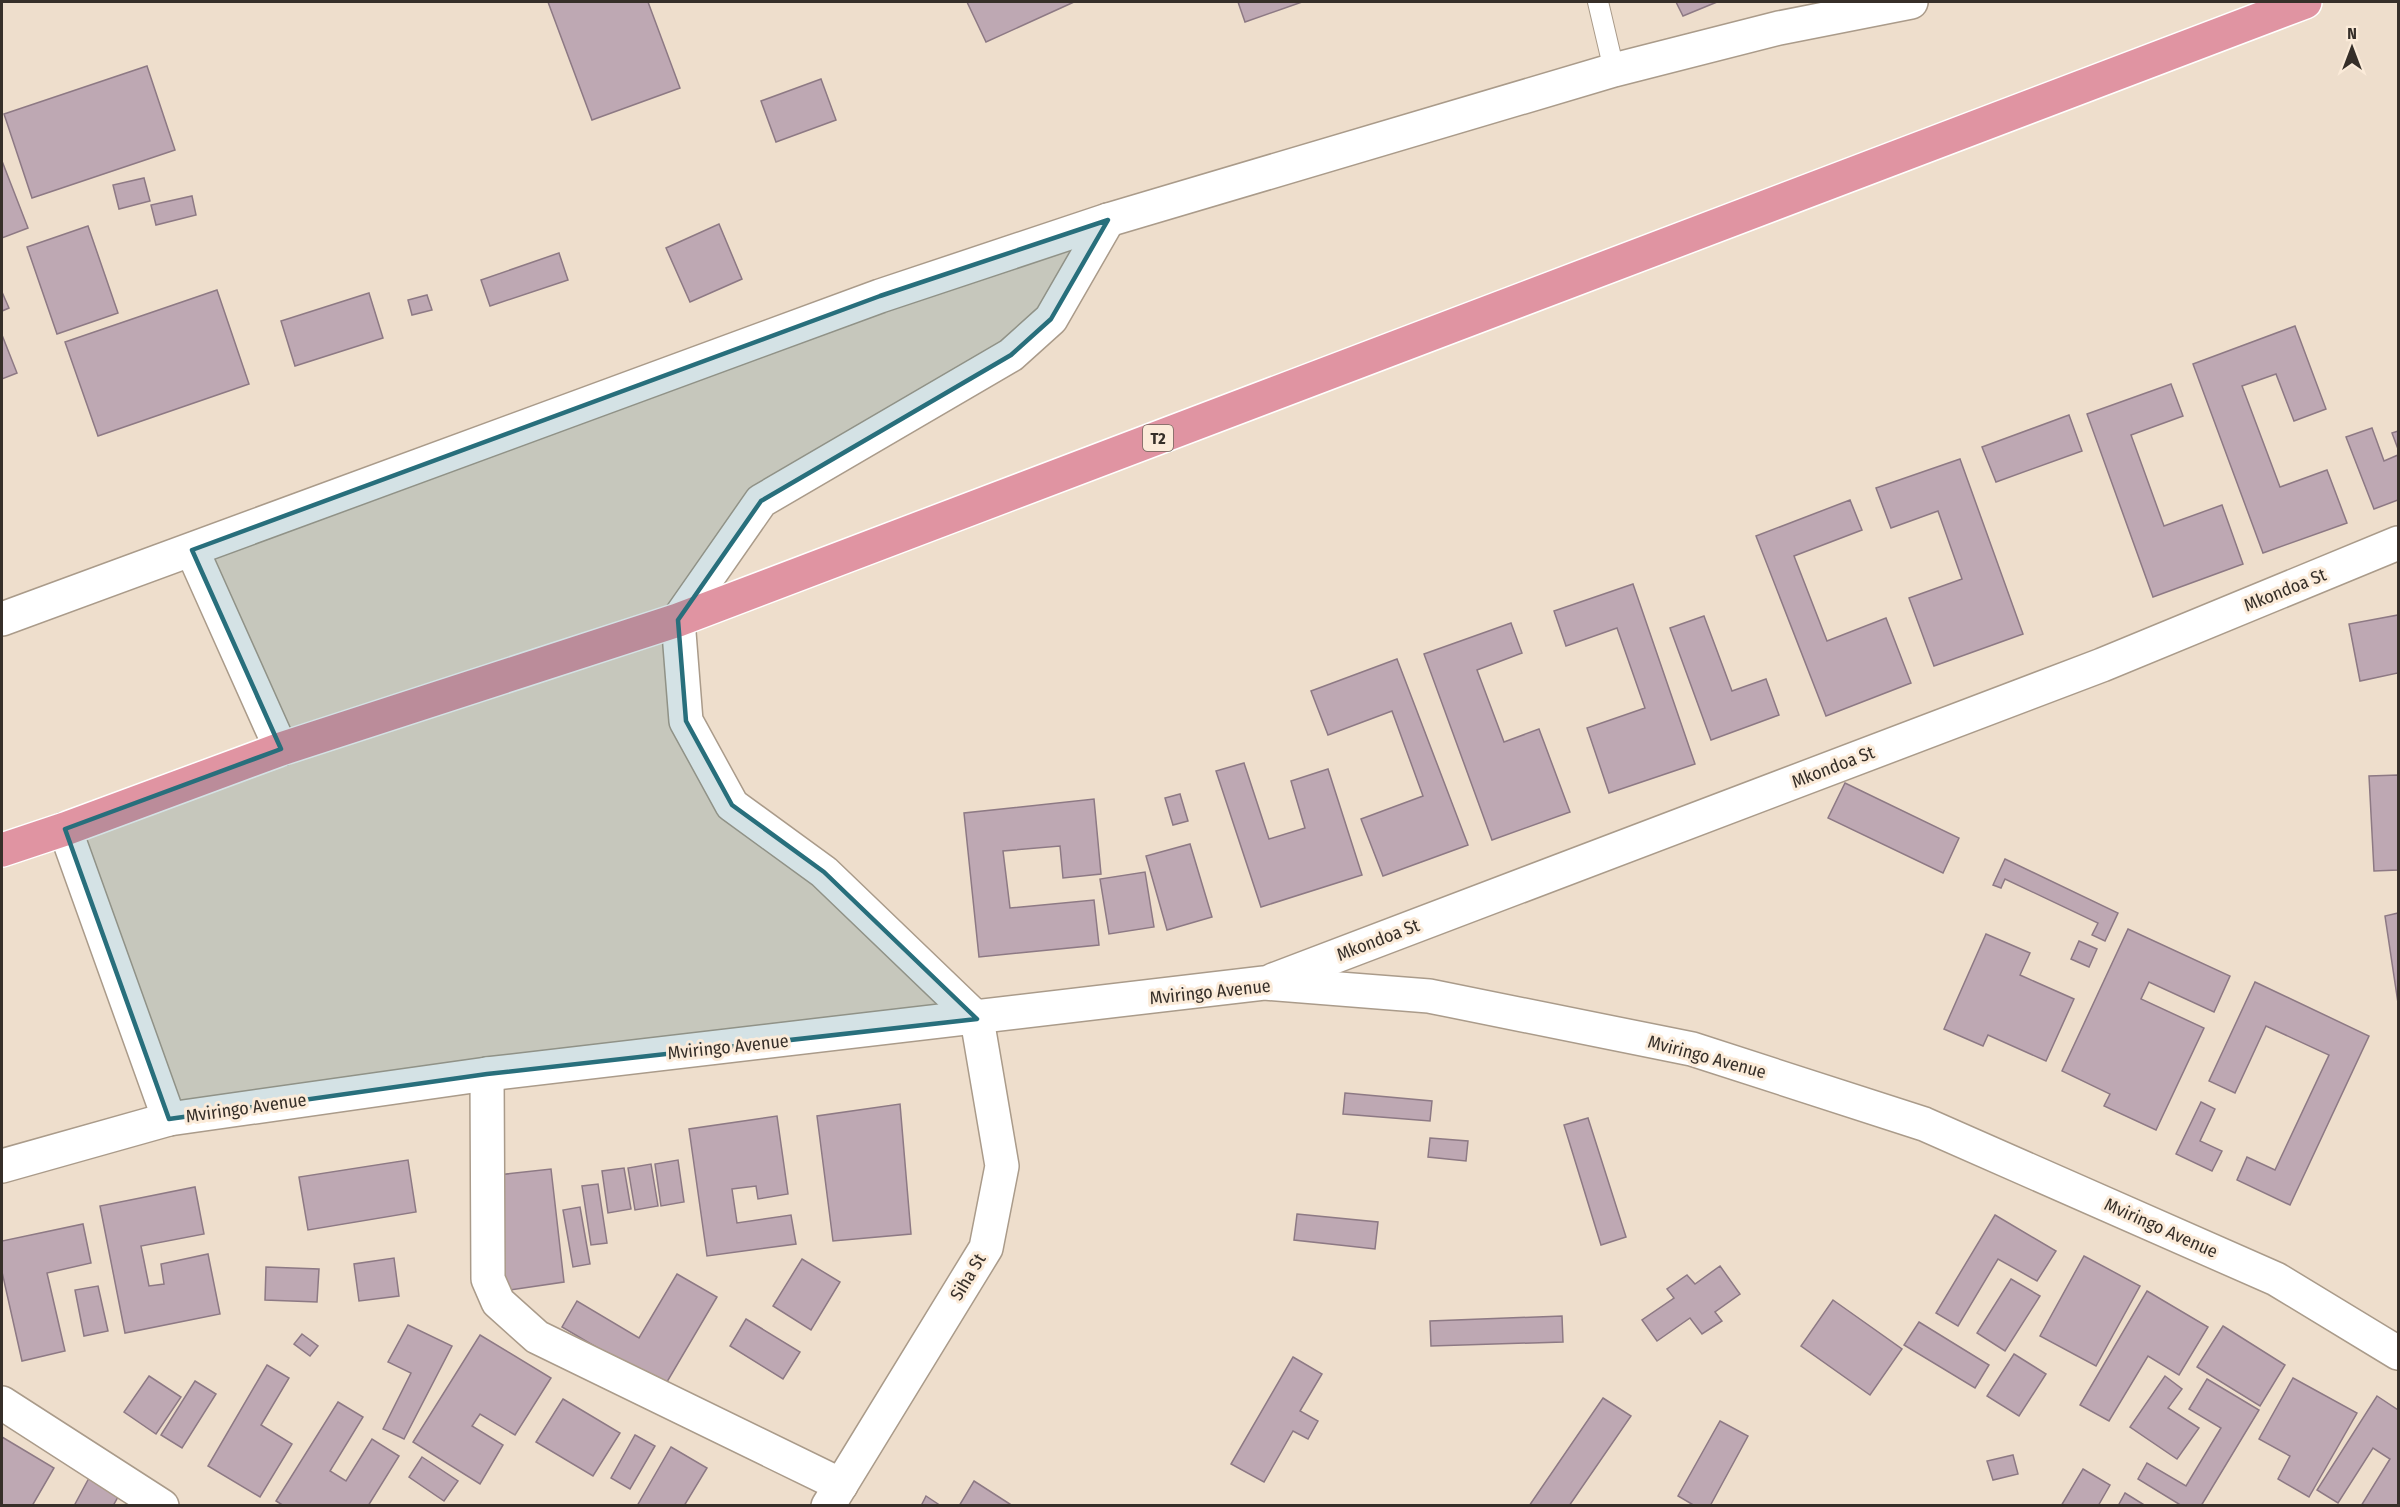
<svg xmlns="http://www.w3.org/2000/svg" width="2400" height="1507" font-family="'Fira Sans Condensed',sans-serif">
<rect width="100%" height="100%" fill="#eedecc"/>
<!-- building -->
<g fill="#bea8b3" stroke="#8d7984" stroke-width="1.5">
<path d="M548 2H648L680 88 592 120Z"/>
<path d="M967 2H1074L986 42Z"/>
<path d="M1238 2H1302L1245 22Z"/>
<path d="M1676 2H1717L1683 16Z"/>
<path d="M147 66 175 150 32 198 4 114Z"/>
<path d="M821 79 836 120 776 142 761 101Z"/>
<path d="M2 161 28 228 2 238Z"/>
<path d="M144 178 150 201 119 209 113 185Z"/>
<path d="M192 196 196 215 156 225 151 205Z"/>
<path d="M719 224 742 279 690 302 666 248Z"/>
<path d="M88 226 118 313 57 334 27 247Z"/>
<path d="M559 253 568 280 490 306 481 280Z"/>
<path d="M217 290 249 384 98 436 65 342Z"/>
<path d="M2 292 9 308 2 311Z"/>
<path d="M369 293 383 338 295 366 281 321Z"/>
<path d="M427 295 432 310 412 315 408 300Z"/>
<path d="M2295 326 2326 409 2294 421 2276 374 2242 386 2280 487 2327 470 2347 523 2263 553 2193 364Z"/>
<path d="M2 335 17 373 2 379Z"/>
<path d="M2171 384 2183 416 2131 435 2164 526 2222 505 2243 564 2153 597 2087 414Z"/>
<path d="M2069 415 2082 451 1996 482 1982 447Z"/>
<path d="M2372 428 2384 461 2398 455V500L2374 509 2346 437Z"/>
<path d="M2398 431V449L2392 433Z"/>
<path d="M1960 459 2023 634 1934 666 1909 598 1962 579 1938 511 1891 528 1876 488Z"/>
<path d="M1850 500 1862 530 1794 556 1827 641 1886 618 1911 683 1826 716 1756 536Z"/>
<path d="M1633 584 1695 764 1609 793 1587 728 1645 708 1617 628 1566 646 1554 611Z"/>
<path d="M2398 615V673L2360 681 2349 624Z"/>
<path d="M1704 616 1732 691 1766 679 1779 715 1711 740 1670 628Z"/>
<path d="M1511 623 1522 653 1477 670 1504 742 1539 729 1570 812 1492 840 1424 654Z"/>
<path d="M1397 659 1468 845 1383 876 1361 819 1423 796 1392 711 1328 735 1311 691Z"/>
<path d="M1244 763 1269 839 1305 828 1291 781 1328 769 1362 875 1261 907 1216 771Z"/>
<path d="M2398 775V870L2374 871 2369 776Z"/>
<path d="M1845 783 1959 838 1943 873 1828 818Z"/>
<path d="M1180 794 1188 821 1173 825 1165 798Z"/>
<path d="M1094 799 1101 874 1063 878 1060 846 1003 851 1010 908 1094 900 1099 945 979 957 964 813Z"/>
<path d="M1190 844 1212 917 1167 930 1146 856Z"/>
<path d="M2005 859 2118 913 2105 941 2092 935 2098 923 2005 879 2001 888 1993 885Z"/>
<path d="M1145 872 1154 927 1109 934 1100 879Z"/>
<path d="M2398 913V1003L2385 916Z"/>
<path d="M2128 929 2230 976 2214 1012 2149 982 2141 999 2204 1028 2156 1130 2104 1106 2110 1094 2062 1071Z"/>
<path d="M1986 934 2030 953 2020 975 2074 999 2046 1061 1988 1035 1983 1046 1944 1029Z"/>
<path d="M2079 941 2097 949 2089 967 2071 959Z"/>
<path d="M2255 982 2369 1036 2290 1205 2237 1180 2247 1157 2275 1170 2329 1055 2266 1026 2235 1093 2209 1081Z"/>
<path d="M1345 1093 1432 1101 1430 1121 1343 1114Z"/>
<path d="M2201 1102 2215 1109 2200 1141 2222 1151 2212 1171 2176 1154Z"/>
<path d="M900 1104 911 1234 833 1241 817 1116Z"/>
<path d="M777 1116 788 1194 758 1199 756 1186 732 1189 737 1223 791 1215 796 1244 707 1256 689 1129Z"/>
<path d="M1588 1118 1626 1237 1601 1245 1564 1125Z"/>
<path d="M1430 1138 1468 1141 1466 1161 1428 1157Z"/>
<path d="M408 1160 416 1212 308 1230 299 1177Z"/>
<path d="M678 1160 684 1202 661 1206 655 1164Z"/>
<path d="M651 1164 658 1206 635 1210 628 1168Z"/>
<path d="M624 1168 631 1209 608 1213 602 1171Z"/>
<path d="M551 1169 564 1282 503 1291 489 1176Z"/>
<path d="M598 1184 607 1243 591 1245 582 1186Z"/>
<path d="M195 1187 204 1234 141 1246 149 1286 164 1284 161 1264 208 1254 220 1314 125 1333 100 1206Z"/>
<path d="M580 1207 590 1264 573 1267 563 1210Z"/>
<path d="M1297 1214 1378 1222 1375 1249 1294 1240Z"/>
<path d="M1995 1215 2056 1251 2037 1281 1998 1259 1958 1326 1936 1313Z"/>
<path d="M83 1224 91 1263 47 1273 65 1351 22 1361 2 1272V1241Z"/>
<path d="M2084 1256 2140 1286 2096 1366 2040 1336Z"/>
<path d="M394 1258 399 1296 359 1301 354 1264Z"/>
<path d="M802 1259 840 1282 811 1330 773 1306Z"/>
<path d="M1720 1266 1740 1294 1715 1312 1722 1321 1702 1334 1690 1318 1657 1341 1642 1320 1674 1298 1667 1289 1687 1275 1695 1284Z"/>
<path d="M266 1267 319 1269 317 1302 265 1300Z"/>
<path d="M677 1274 717 1297 664 1387 562 1327 577 1301 639 1338Z"/>
<path d="M2011 1279 2040 1296 2005 1351 1977 1333Z"/>
<path d="M98 1286 108 1331 84 1336 75 1290Z"/>
<path d="M2147 1291 2208 1327 2179 1375 2148 1356 2109 1421 2080 1405Z"/>
<path d="M1833 1300 1902 1349 1870 1395 1801 1346Z"/>
<path d="M1562 1316 1563 1342 1431 1346 1430 1321Z"/>
<path d="M746 1319 800 1352 783 1379 730 1346Z"/>
<path d="M1919 1322 1989 1365 1975 1388 1904 1345Z"/>
<path d="M408 1325 452 1346 404 1439 383 1429 411 1373 388 1362Z"/>
<path d="M2223 1326 2285 1365 2260 1406 2197 1367Z"/>
<path d="M302 1334 318 1346 310 1356 294 1344Z"/>
<path d="M480 1335 551 1378 515 1435 480 1414 472 1426 503 1445 480 1484 413 1442Z"/>
<path d="M2014 1354 2046 1374 2019 1416 1987 1396Z"/>
<path d="M1293 1357 1322 1374 1300 1411 1318 1421 1308 1439 1293 1431 1264 1482 1231 1464Z"/>
<path d="M267 1365 289 1378 261 1425 292 1444 260 1497 208 1466Z"/>
<path d="M149 1376 181 1397 156 1434 124 1412Z"/>
<path d="M2165 1376 2182 1389 2168 1408 2199 1428 2177 1459 2130 1427Z"/>
<path d="M2293 1378 2357 1413 2309 1497 2278 1479 2290 1456 2259 1439Z"/>
<path d="M2207 1379 2259 1410 2201 1506H2182L2138 1479 2147 1463 2186 1486 2221 1428 2189 1409Z"/>
<path d="M195 1381 216 1394 182 1448 161 1435Z"/>
<path d="M2377 1396 2398 1410V1506H2361L2390 1459 2373 1448 2338 1503 2317 1490Z"/>
<path d="M1603 1398 1631 1416 1569 1506H1529Z"/>
<path d="M563 1399 620 1433 593 1476 536 1442Z"/>
<path d="M338 1402 363 1417 330 1471 346 1481 372 1439 399 1456 368 1506H284L276 1501Z"/>
<path d="M1720 1421 1748 1436 1710 1506H1695L1678 1496Z"/>
<path d="M635 1435 655 1446 630 1489 611 1478Z"/>
<path d="M2 1437 54 1468 32 1506H2Z"/>
<path d="M671 1447 707 1468 684 1506H637Z"/>
<path d="M2013 1455 2018 1474 1993 1480 1987 1461Z"/>
<path d="M422 1457 458 1481 444 1501 409 1477Z"/>
<path d="M2083 1469 2110 1485 2098 1506H2061Z"/>
<path d="M89 1478 119 1495 113 1506H74Z"/>
<path d="M974 1481 1013 1506H959Z"/>
<path d="M2125 1493 2146 1506H2118Z"/>
<path d="M926 1496 941 1506H921Z"/>
</g>
<g fill="none" stroke-linecap="round" stroke-linejoin="round">
<!-- service casing -->
<g stroke="#aa9b8a" stroke-width="22">
<path id="service" d="M1598 2 1614 70"/>
</g>
<!-- minor casing -->
<g stroke="#aa9b8a" stroke-width="36">
<g id="minor">
<path d="M192 550 281 749"/>
<path d="M2 619 880 296 1108 220 1614 70 1779 28 1911 2"/>
<path d="M65 829 169 1119"/>
<path d="M1273 980 2102 665 2398 543"/>
<path d="M487 1074 488 1279 498 1302 537 1337 841 1485"/>
<path d="M2 1166 169 1119 487 1074 1264 983 1429 996 1692 1049 1924 1124 2276 1279 2398 1353"/>
<path d="M2 1403 162 1506"/>
<path d="M828 1506 986 1248 1002 1166 977 1019 824 872 732 805 686 721 678 620 761 501 1011 355 1051 319 1108 220"/>
</g>
</g>
<!-- trunk casing -->
<g stroke="#fff" stroke-width="36">
<path id="trunk" d="M2 850 65 829 281 749 678 620 2305 2"/>
</g>
<!-- service -->
<use href="#service" stroke="#fff" stroke-width="20"/>
<!-- minor -->
<use href="#minor" stroke="#fff" stroke-width="33"/>
<!-- trunk -->
<use href="#trunk" stroke="#e094a2" stroke-width="33"/>
</g>
<!-- marked area -->
<path fill="#286f7c" fill-opacity="0.2" stroke="#286f7c" stroke-width="4.5" stroke-linejoin="round" d="M1108 220 1051 319 1011 355 761 501 678 620 686 721 732 805 824 872 977 1019 487 1074 169 1119 65 829 281 749 192 550 880 296Z"/>
<g text-anchor="middle" stroke-width="6" stroke-linejoin="round" paint-order="stroke">
<!-- shield labels -->
<rect fill="#fbebd9" stroke="#71675e" stroke-width="1.5" x="1143" y="425" width="30" height="26" rx="4.5"/>
<g font-size="16" font-weight="bold" fill="#362f29">
<text x="1158" y="444">T2</text>
</g>
<!-- street labels -->
<g font-size="18" fill="#362f29" stroke="#fbebd9">
<text transform="translate(2285 590) rotate(-22)" y="6">Mkondoa St</text>
<text transform="translate(1833 767) rotate(-21)" y="6">Mkondoa St</text>
<text transform="translate(1378 940) rotate(-21)" y="6">Mkondoa St</text>
<text transform="translate(1210 992) rotate(-6)" y="6">Mviringo Avenue</text>
<text transform="translate(728 1047) rotate(-6)" y="6">Mviringo Avenue</text>
<text transform="translate(1707 1057) rotate(15)" y="6">Mviringo Avenue</text>
<text transform="translate(246 1108) rotate(-8)" y="6">Mviringo Avenue</text>
<text transform="translate(2161 1228) rotate(24)" y="6">Mviringo Avenue</text>
<text transform="translate(968 1277) rotate(-59)" y="6">Siha St</text>
</g>
</g>
<!-- border -->
<rect width="2400" height="1507" fill="none" stroke="#362f29" stroke-width="6"/>
<!-- north arrow -->
<g transform="translate(2352 48)" stroke="#fbebd9" stroke-width="4.5" paint-order="stroke">
<path d="M0-4.5L10 22L0 15L-10 22Z" fill="#362f29"/>
<text y="-9" font-size="16" font-weight="bold" text-anchor="middle" fill="#362f29">N</text>
</g>
</svg>
